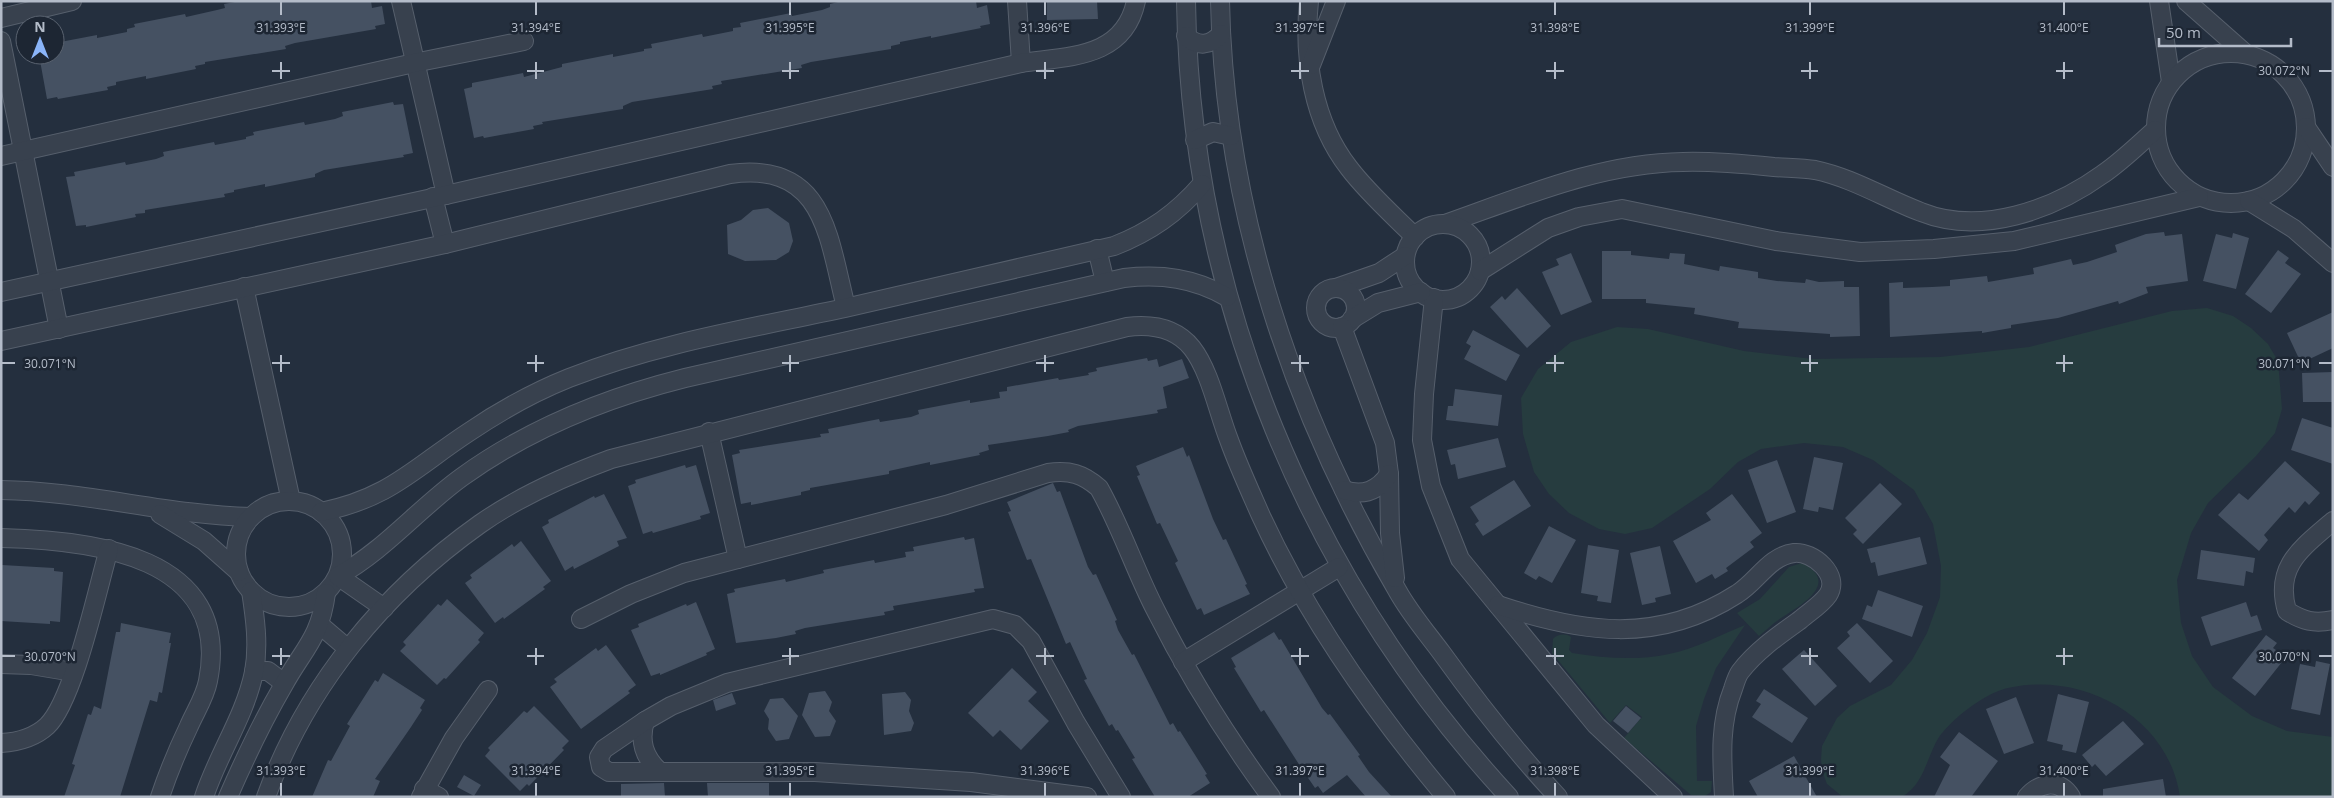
<svg xmlns="http://www.w3.org/2000/svg" width="2334" height="798" font-family="'Open Sans',sans-serif">
<rect width="100%" height="100%" fill="#242f3e"/>
<!-- green -->
<g fill="#263c3f">
<path d="M2207 308 2233 316 2251 328 2268 344 2278 361 2282 409 2275 433 2256 456 2208 503 2191 533 2177 580 2181 623 2192 656 2213 687 2252 716 2287 731 2333 737V797H2180C2169 719 2087 673 2013 687 1993 690 1975 703 1960 715 1953 721 1944 730 1939 737 1926 758 1925 783 1902 797H1843L1827 784 1822 771 1821 759 1822 746 1837 718 1850 706 1891 685 1912 660 1927 633 1940 597 1941 566 1933 524 1914 490 1873 460 1843 447 1804 443 1761 449 1738 462 1710 489 1652 528 1625 534 1599 529 1569 513 1549 494 1534 472 1523 434 1521 398 1538 369 1571 342 1617 327 1648 329 1744 351 1813 359 1940 357 2029 347 2172 311Z"/>
<path d="M1802 563C1842 583 1799 606 1781 618 1773 623 1766 630 1759 636L1737 613 1760 599 1789 567Z"/>
<path d="M1745 625 1716 668 1704 699 1696 726 1697 781H1712L1711 792 1705 796 1691 795 1624 738 1642 717 1626 705 1610 723 1552 653 1553 639C1557 634 1566 633 1571 637L1569 650 1572 653C1604 658 1636 661 1669 654 1695 649 1720 635 1745 625Z"/>
</g>
<!-- building -->
<g fill="#455162">
<path d="M240 1H371L372 8 382 6 385 24 375 26 376 29 295 43 285 46 286 49 205 62V64L195 66 196 69 146 79V76L116 82V85L107 87 108 90 58 99 57 97 47 99 39 55H55V43L97 35V38L127 32V29L135 27 134 24 185 14 186 17 217 10 225 8 224 4Z"/>
<path d="M842 1H976L977 8 987 5 990 24 980 26 981 28 931 38V36L900 42V44L891 46V49L811 62 801 65 802 68 721 81 722 84 712 86 713 89 632 102 623 106V109L542 122 543 124 533 126 534 129 484 138 483 136 474 138 464 89 472 87V83L523 73 524 77 562 67V64L613 54V57L644 51V49L652 48 651 44 702 34 703 37 733 31V28L741 27 740 23 791 13 792 16 822 10 830 7V4Z"/>
<path d="M1047 1H1097L1098 19 1047 20Z"/>
<path d="M393 102 394 105 403 104 413 153 403 155 404 157 324 170 315 174V177L265 187V184L234 190V192L224 194 225 197 145 210V213L135 214 136 217 86 227V225L76 226 66 177 75 176 74 172 125 162 126 165 156 159 164 156 163 152 214 142 215 145 246 139V137L254 135 253 132 304 122 305 125 335 119 343 116 342 112Z"/>
<path d="M768 208 789 223 793 241 789 252 776 260 745 261 728 254 727 225 741 220 753 210Z"/>
<path d="M2164 232 2165 236 2182 234 2188 281 2146 287 2148 293 2119 304 2118 301 2058 318 2011 325V328L1982 333V331L1890 337 1889 283 1903 282V288L1932 287 1950 286V280L1987 276 1988 282 2017 277 2034 274 2033 268 2071 259 2073 265 2087 262 2117 252 2115 245 2146 234Z"/>
<path d="M2233 233 2249 238 2236 289 2203 281 2216 234 2232 238Z"/>
<path d="M2278 250 2289 258 2285 263 2301 274 2271 313 2245 294Z"/>
<path d="M1602 251H1631V255L1669 259 1670 253 1685 254 1684 264 1719 271 1720 266 1758 272V278L1777 281 1805 283 1806 279 1819 282 1844 281V287H1859L1860 336 1830 337V334L1738 328 1739 322 1694 314 1695 308 1646 303V299H1602Z"/>
<path d="M1571 253 1592 302 1561 315 1542 272 1559 265 1556 259Z"/>
<path d="M1517 288 1551 326 1527 348 1490 307 1502 296 1505 300Z"/>
<path d="M2333 312V348L2301 363 2287 333Z"/>
<path d="M1473 330 1520 355 1506 381 1464 359 1471 346 1466 343Z"/>
<path d="M1147 358 1148 361 1157 359 1159 367 1182 359 1189 378 1163 387 1167 408 1157 410 1158 413 1078 426 1068 430 1069 432 1048 436 988 445 989 450 979 453 980 455 930 465V462L889 471V474L810 488V490L801 492V495L751 505V502L741 504 732 455 740 453 739 450 821 437 820 434 829 433 828 429 879 419 880 422 911 417 919 414 918 410 970 400V403L1000 398 999 392 1007 391V387L1058 378 1059 380 1089 375 1088 373 1097 371 1096 368Z"/>
<path d="M2333 372V402H2303L2302 373Z"/>
<path d="M1455 389 1502 395 1498 426 1446 420 1448 406H1453Z"/>
<path d="M2302 418 2333 428V464L2291 450Z"/>
<path d="M1498 438 1506 467 1458 479 1455 464 1451 465 1447 450Z"/>
<path d="M1183 447 1187 457 1189 455 1213 519 1223 540 1226 539 1247 584 1245 585 1250 594 1204 615 1201 608 1197 610 1175 563 1178 561 1160 523 1157 524 1137 476 1140 475 1136 466Z"/>
<path d="M1814 457 1843 463 1833 510 1819 507 1818 512 1803 509Z"/>
<path d="M1777 460 1796 512 1767 523 1748 470Z"/>
<path d="M2285 461 2320 493 2309 505 2305 501 2295 513 2289 507 2264 535 2268 540 2259 551 2218 515 2239 493 2248 500Z"/>
<path d="M685 465 686 468 696 465 710 513 700 516 701 519 653 533 652 531 643 534 628 486 636 483 635 480Z"/>
<path d="M1514 480 1531 506 1483 536 1475 524 1479 521 1470 507Z"/>
<path d="M1053 483 1057 492 1060 491 1088 567 1093 575 1096 574 1117 620 1115 621 1118 630 1132 655 1134 654 1170 725 1173 723 1178 732 1180 731 1207 774 1205 775 1210 783 1188 797H1155L1132 759 1135 758 1118 730 1116 731 1112 724 1109 726 1084 680 1087 679 1070 642 1066 644 1031 559 1027 560 1008 512 1011 511 1007 502Z"/>
<path d="M1880 483 1902 504 1863 544 1853 534 1857 530 1845 518Z"/>
<path d="M604 494 627 538 617 541 619 546 574 569 573 566 565 571 542 527 549 523 548 520 594 496 595 498Z"/>
<path d="M1732 494 1762 533 1750 542 1754 547 1726 568 1728 571 1715 579 1712 574 1696 583 1673 541 1711 520 1706 513Z"/>
<path d="M1549 526 1576 540 1552 583 1539 576 1536 580 1524 573Z"/>
<path d="M964 537 965 540 974 538 984 588 974 589 975 592 893 606 894 610 884 612 885 615 805 628 795 631 796 634 776 638 736 643 727 594 735 592 734 589 785 579 786 582 824 573 823 570 874 560 875 563 906 557 905 552 914 551 913 547Z"/>
<path d="M1920 537 1927 564 1878 576 1875 562 1871 563 1867 549Z"/>
<path d="M521 541 551 581 543 587 545 589 504 619 503 617 495 623 465 583 472 578 470 575 512 544 514 547Z"/>
<path d="M1588 545 1619 550 1611 603 1597 601 1598 596 1581 593Z"/>
<path d="M1660 546 1671 594 1655 598 1656 602 1642 605 1630 553Z"/>
<path d="M2201 550 2255 558 2253 573 2246 571 2244 586 2197 579Z"/>
<path d="M2 565 54 568V571L63 572 60 622 50 621V624L1 621Z"/>
<path d="M1878 590 1923 606 1912 637 1862 619 1867 605 1872 607Z"/>
<path d="M447 599 484 633 478 640 480 642 466 657 446 679 444 678 437 685 400 651 406 645 403 642 438 604 441 606Z"/>
<path d="M696 602 715 649 706 653 707 655 660 675V673L651 676 631 630 639 627 638 624 686 604 687 606Z"/>
<path d="M2246 602 2251 617 2257 615 2262 630 2211 646 2201 617Z"/>
<path d="M121 623 171 633 169 643H171L162 693 159 692 157 702 150 700 120 797H64L75 765 72 764 88 714 91 715 94 706 101 709 116 632H120Z"/>
<path d="M1857 623 1893 661 1870 683 1837 648 1850 636 1847 632Z"/>
<path d="M1274 632 1279 640 1281 639 1322 708 1328 715 1330 714 1360 755 1358 756 1369 772 1392 797H1366L1347 775 1323 793 1318 786 1315 788 1302 769 1264 710 1261 712 1234 668 1236 667 1231 658Z"/>
<path d="M2266 635 2277 643 2273 648 2286 657 2255 696 2232 678Z"/>
<path d="M606 645 636 685 628 691 630 693 581 729 550 687 557 682 554 679 596 648 598 651Z"/>
<path d="M1804 650 1837 686 1815 706 1782 669Z"/>
<path d="M2316 661 2330 664 2320 715 2291 709 2300 664 2315 667Z"/>
<path d="M1012 668 1037 692 1028 701 1049 721 1021 750 1000 730 993 737 968 713Z"/>
<path d="M383 673 425 700 420 708 422 710 411 727 375 779 380 781 373 797H312L328 760 331 761 350 726 347 724 375 680 378 682Z"/>
<path d="M1764 689 1808 718 1792 743 1752 717 1761 704 1756 701Z"/>
<path d="M825 691 832 702 829 711 836 721 830 736 815 737 802 715 809 693Z"/>
<path d="M905 692 911 700 909 711 914 723 911 731 884 735 882 694Z"/>
<path d="M732 693 736 704 716 711 713 700Z"/>
<path d="M2058 694 2089 702 2076 753 2062 750 2063 745 2047 741Z"/>
<path d="M2016 697 2034 743 2004 754 1986 709Z"/>
<path d="M783 698 798 716 789 739 776 741 768 729 769 719 764 711 770 699Z"/>
<path d="M534 706 569 741 562 748 564 750 529 786 527 784 520 791 485 756 490 750 488 748 524 711 527 713Z"/>
<path d="M1626 706 1641 718 1628 733 1613 721Z"/>
<path d="M2123 721 2144 744 2106 776 2095 764 2092 767 2082 755Z"/>
<path d="M1959 732 1998 761 1971 797H1934L1950 765 1940 757Z"/>
<path d="M1794 756 1817 797H1758L1749 781Z"/>
<path d="M464 775 481 785 474 796 457 787Z"/>
<path d="M2163 779 2166 797H2103V789Z"/>
<path d="M664 783 665 797H621V784Z"/>
<path d="M707 783H769V797H708Z"/>
</g>
<g fill="none" stroke-linecap="round" stroke-linejoin="round">
<!-- minor casing -->
<g stroke="#565f6c" stroke-width="20">
<g id="minor">
<path d="M401 1 446 195"/>
<path d="M1017 1 1021 63"/>
<path d="M1186 1C1190 297 1309 580 1509 797"/>
<path d="M1220 1C1224 209 1293 412 1397 590 1409 612 1426 632 1441 652 1477 702 1515 751 1558 797"/>
<path d="M1309 1C1303 58 1313 122 1349 168 1368 193 1392 214 1415 237"/>
<path d="M2159 1 2171 82"/>
<path d="M2186 1 2246 54"/>
<path d="M1 18 72 1"/>
<path d="M1186 36C1198 47 1210 46 1221 34"/>
<path d="M1 41 59 329"/>
<circle cx="2231" cy="128" r="75"/>
<path d="M1311 65 1336 1"/>
<path d="M2306 127 2333 167"/>
<path d="M1195 140 1213 132 1231 136"/>
<path d="M1 156 414 63 524 41"/>
<path d="M433 197 445 244"/>
<path d="M2249 201 2294 229 2333 263"/>
<path d="M1445 224C1522 197 1600 163 1683 162 1713 161 1744 164 1774 167 1787 168 1802 168 1815 170 1853 178 1886 199 1921 212 1981 236 2053 210 2103 174 2122 161 2138 145 2155 130"/>
<circle cx="1443" cy="262" r="38"/>
<path d="M1097 249 1105 282"/>
<path d="M1480 271 1548 228 1579 217 1622 209 1776 241 1860 252 1934 249 2014 241 2199 197"/>
<path d="M244 287 291 501"/>
<path d="M1336 288 1379 273 1405 256"/>
<circle cx="1336" cy="308" r="20"/>
<path d="M1 292 446 195 1021 63C1068 56 1124 59 1136 1"/>
<path d="M1434 298 1424 394 1422 440 1431 486 1460 559 1596 725 1673 797"/>
<path d="M1352 319 1378 303 1421 292"/>
<path d="M1342 327 1385 443 1389 474 1390 533 1395 578"/>
<path d="M1 341 445 244 730 174C825 161 828 237 846 307"/>
<path d="M709 432 738 559"/>
<path d="M1 490C85 491 167 515 251 517"/>
<path d="M1344 490C1363 496 1378 491 1389 474"/>
<circle cx="289" cy="554" r="53"/>
<path d="M321 512C390 498 414 468 469 432 500 411 534 392 569 378 658 343 752 328 845 308 935 288 1024 266 1114 246 1150 232 1177 213 1202 184"/>
<path d="M160 514 204 541 239 572"/>
<path d="M2333 521C2302 548 2274 566 2287 611 2303 621 2314 624 2333 620"/>
<path d="M1 538C91 540 233 555 208 681 205 697 195 712 189 726 178 749 168 773 160 797"/>
<path d="M1498 605C1582 633 1658 645 1737 594 1757 582 1769 556 1794 553 1813 551 1841 575 1828 595 1821 605 1809 612 1800 620 1779 635 1756 651 1740 672 1737 676 1735 683 1733 689 1719 724 1722 760 1724 797"/>
<path d="M384 608 338 576C385 550 419 508 462 477 530 428 605 398 685 378L1124 278C1162 274 1194 278 1227 297"/>
<path d="M581 619 631 594 684 573 946 505 1048 473C1070 470 1083 474 1099 488 1121 527 1135 570 1155 609 1188 675 1227 737 1271 797"/>
<path d="M320 625 347 648"/>
<path d="M1183 662 1339 567"/>
<path d="M1 664 31 665 73 672"/>
<path d="M254 671H268L284 683"/>
<path d="M645 721C639 741 644 757 659 771"/>
<path d="M1 743C18 742 34 738 47 726 74 700 97 590 109 549"/>
<path d="M424 789 439 797"/>
<path d="M204 797C218 754 245 716 254 672 259 645 255 617 251 591"/>
<path d="M228 797C245 758 262 722 283 686 303 649 320 639 326 593"/>
<path d="M266 797C306 686 384 592 480 524 520 496 565 476 611 459L1127 327C1151 324 1176 328 1192 348 1210 371 1218 412 1229 440 1238 465 1250 491 1261 516 1308 618 1374 711 1446 797"/>
<path d="M421 797 454 738 488 690"/>
<path d="M1087 797 971 782 815 772H609L601 767 599 757 604 749 645 721 671 706 727 683 993 619 1015 625 1031 641 1076 723 1121 797"/>
<path d="M2027 797C2040 782 2060 779 2071 797"/>
</g>
</g>
<!-- minor -->
<use href="#minor" stroke="#38414e" stroke-width="18"/>
</g>
<!-- ticks -->
<path fill="none" stroke="#b4bcc9" stroke-width="2" d="M281 2V15M536 2V15M790 2V15M1045 2V15M1300 2V15M1555 2V15M1810 2V15M2064 2V15M281 62V79M536 62V79M790 62V79M1045 62V79M1300 62V79M1555 62V79M1810 62V79M2064 62V79M272 71H290M527 71H544M782 71H799M1036 71H1054M1291 71H1309M1546 71H1564M1801 71H1818M2056 71H2073M2319 71H2332M281 355V372M536 355V372M790 355V372M1045 355V372M1300 355V372M1555 355V372M1810 355V372M2064 355V372M2 363H15M272 363H290M527 363H544M782 363H799M1036 363H1054M1291 363H1309M1546 363H1564M1801 363H1818M2056 363H2073M2319 363H2332M281 648V665M536 648V665M790 648V665M1045 648V665M1300 648V665M1555 648V665M1810 648V665M2064 648V665M2 656H15M272 656H290M527 656H544M782 656H799M1036 656H1054M1291 656H1309M1546 656H1564M1801 656H1818M2056 656H2073M2319 656H2332M281 783V796M536 783V796M790 783V796M1045 783V796M1300 783V796M1555 783V796M1810 783V796M2064 783V796"/>
<g font-size="12" text-anchor="middle" fill="#b4bcc9" stroke="#1d2633" stroke-width="5" stroke-linejoin="round" paint-order="stroke">
<text x="281" y="32">31.393°E</text>
<text x="536" y="32">31.394°E</text>
<text x="790" y="32">31.395°E</text>
<text x="1045" y="32">31.396°E</text>
<text x="1300" y="32">31.397°E</text>
<text x="1555" y="32">31.398°E</text>
<text x="1810" y="32">31.399°E</text>
<text x="2064" y="32">31.400°E</text>
<text x="2284" y="75">30.072°N</text>
<text x="50" y="368">30.071°N</text>
<text x="2284" y="368">30.071°N</text>
<text x="50" y="661">30.070°N</text>
<text x="2284" y="661">30.070°N</text>
<text x="281" y="775">31.393°E</text>
<text x="536" y="775">31.394°E</text>
<text x="790" y="775">31.395°E</text>
<text x="1045" y="775">31.396°E</text>
<text x="1300" y="775">31.397°E</text>
<text x="1555" y="775">31.398°E</text>
<text x="1810" y="775">31.399°E</text>
<text x="2064" y="775">31.400°E</text>
</g>
<!-- border -->
<rect width="2334" height="798" fill="none" stroke="#b4bcc9" stroke-width="5"/>
<!-- north arrow -->
<g transform="translate(40 40)"><circle r="24" fill="#1d2633" stroke="#59626f"/>
<path d="M0-4L9 19L0 12L-9 19Z" fill="#8ab4f8"/>
<text y="-8" font-size="14" font-weight="bold" text-anchor="middle" fill="#b4bcc9">N</text>
</g>
<!-- scale -->
<path d="M2159 38v8h132v-8" fill="none" stroke="#b4bcc9" stroke-width="2.5"/>
<text x="2166" y="38" font-size="15" fill="#b4bcc9" stroke="#1d2633" stroke-width="4" paint-order="stroke">50 m</text>
</svg>
